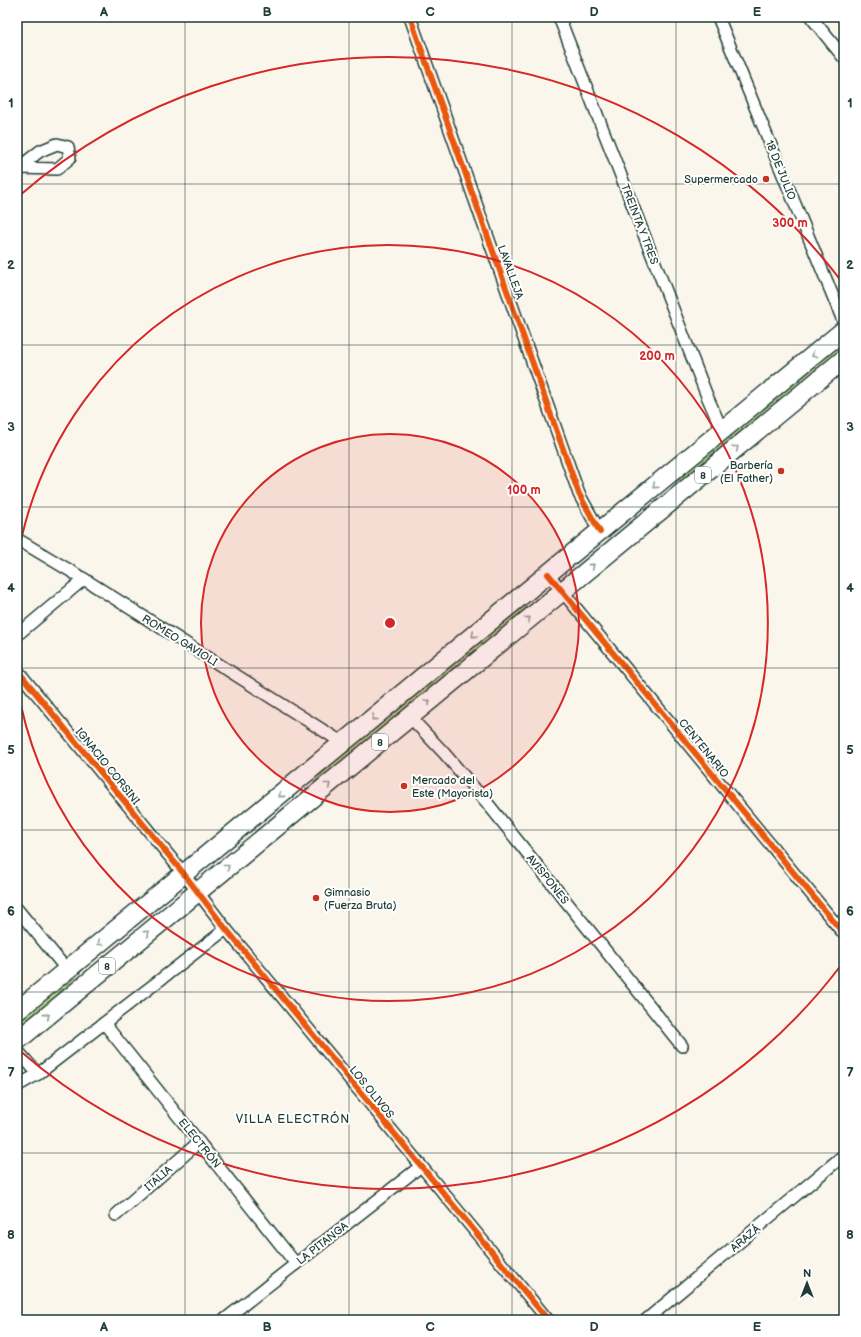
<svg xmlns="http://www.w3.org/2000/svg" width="861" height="1337" font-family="'Balsamiq Sans',sans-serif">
<rect width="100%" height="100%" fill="#fbf6ec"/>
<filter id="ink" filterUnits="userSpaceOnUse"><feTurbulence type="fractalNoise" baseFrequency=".025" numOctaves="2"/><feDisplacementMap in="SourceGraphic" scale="8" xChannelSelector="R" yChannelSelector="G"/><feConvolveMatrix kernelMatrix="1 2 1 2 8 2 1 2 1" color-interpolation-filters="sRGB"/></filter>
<g filter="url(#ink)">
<!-- green -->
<g fill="#b9d58e" stroke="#6c8961">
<path d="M844 339V349L575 570 574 569 665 494 700 459Z"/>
<path d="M525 606 526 608 520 616 218 865 217 864 310 786 350 746 515 611Z"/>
<path d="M165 898 167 900 88 965 39 1013 17 1031V1021Z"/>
</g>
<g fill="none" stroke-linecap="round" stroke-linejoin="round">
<!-- minor casing -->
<g stroke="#1f3d34" stroke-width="14">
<g id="minor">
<path d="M410 17 579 494 600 532"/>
<path d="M559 17 707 396 722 430"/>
<path d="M718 17 844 323"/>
<path d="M811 17 844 58"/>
<path d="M17 169 40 151 57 144 68 147 70 158 57 169 18 168"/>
<path d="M17 539 84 579 343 743"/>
<path d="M548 574 844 934"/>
<path d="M17 635 84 579"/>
<path d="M17 670 184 874 226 929 548 1320"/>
<path d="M410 717 444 753 488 804 682 1046"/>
<path d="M17 909 67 970"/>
<path d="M104 1023 296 1264"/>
<path d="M17 1050 38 1074"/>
<path d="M17 1086 38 1074 226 929"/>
<path d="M116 1215 199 1142"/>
<path d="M224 1320 421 1166"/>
<path d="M646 1320 844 1155"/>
</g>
</g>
<!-- trunk casing -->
<g stroke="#1f3d34" stroke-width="21">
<g id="trunk">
<path d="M17 1011 844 330"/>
<path d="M17 1041 844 359"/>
</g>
</g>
<!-- minor -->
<use href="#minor" stroke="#fff" stroke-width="11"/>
<!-- trunk -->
<use href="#trunk" stroke="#fff" stroke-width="18"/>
<!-- cycleway casing -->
<g stroke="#fff" stroke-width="8">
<g id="cycleway">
<path d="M410 17 579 494 600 532"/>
<path d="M548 574 844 934"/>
<path d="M17 670 184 874 226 929 548 1320"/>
</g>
</g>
<!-- cycleway -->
<use href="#cycleway" stroke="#e8590c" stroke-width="6"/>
</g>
<!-- one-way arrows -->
<defs><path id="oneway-chevron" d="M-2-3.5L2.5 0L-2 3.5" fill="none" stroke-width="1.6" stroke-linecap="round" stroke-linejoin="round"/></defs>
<g stroke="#8f9e9a">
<use href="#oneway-chevron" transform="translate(814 355) rotate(141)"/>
<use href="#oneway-chevron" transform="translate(736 448) rotate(-39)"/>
<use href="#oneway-chevron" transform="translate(655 486) rotate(140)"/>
<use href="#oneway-chevron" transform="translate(592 566) rotate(-40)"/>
<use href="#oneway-chevron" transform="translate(528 619) rotate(-40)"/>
<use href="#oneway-chevron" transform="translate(474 635) rotate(140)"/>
<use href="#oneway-chevron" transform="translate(428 702) rotate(-40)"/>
<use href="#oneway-chevron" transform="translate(374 718) rotate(140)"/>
<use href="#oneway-chevron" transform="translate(328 785) rotate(-39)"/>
<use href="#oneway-chevron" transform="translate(281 795) rotate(140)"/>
<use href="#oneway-chevron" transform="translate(227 867) rotate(-39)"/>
<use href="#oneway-chevron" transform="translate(147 933) rotate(-40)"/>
<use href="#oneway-chevron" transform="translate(100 943) rotate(141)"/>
<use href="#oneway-chevron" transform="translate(47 1016) rotate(-40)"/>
</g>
</g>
<!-- grid -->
<path fill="none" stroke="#1f3d34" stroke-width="1" stroke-opacity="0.55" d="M185 17V1320M349 17V1320M512 17V1320M676 17V1320M17 184H844M17 345H844M17 507H844M17 668H844M17 830H844M17 992H844M17 1153H844"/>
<!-- distance rings -->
<circle cx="390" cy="623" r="189" fill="#d62828" fill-opacity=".12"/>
<g fill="none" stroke="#d62828" stroke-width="2">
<circle cx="390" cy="623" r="189"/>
<path d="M17 561A378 378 0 1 1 17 685"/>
<path d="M842 964A566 566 0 0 1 19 1050M19 196A566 566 0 0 1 842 282"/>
</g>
<!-- markers -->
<g fill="#c8321e" stroke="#fff" stroke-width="1.5">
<circle cx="766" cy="179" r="4"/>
<circle cx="781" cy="471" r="4"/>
<circle cx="404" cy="786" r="4"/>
<circle cx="316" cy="898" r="4"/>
</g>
<g text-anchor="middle" stroke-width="4" stroke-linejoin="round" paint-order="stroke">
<!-- shield labels -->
<g fill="#fff" stroke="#627771" stroke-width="1">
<rect x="695" y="467" width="16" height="16" rx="3"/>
<rect x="372" y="734" width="16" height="16" rx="3"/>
<rect x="99" y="958" width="16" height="16" rx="3"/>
</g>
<g font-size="10" font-weight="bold" fill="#1f3d34">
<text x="703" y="479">8</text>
<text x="380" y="746">8</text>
<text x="107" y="970">8</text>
</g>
<!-- street labels -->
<g font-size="11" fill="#1f3d34" stroke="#fff">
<text transform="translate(781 170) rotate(68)" y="4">18 DE JULIO</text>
<text transform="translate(640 224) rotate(69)" y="4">TREINTA Y TRES</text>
<text transform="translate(511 272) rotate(70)" y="4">LAVALLEJA</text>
<text transform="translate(180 640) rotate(32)" y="4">ROMEO GAVIOLI</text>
<text transform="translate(704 748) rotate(51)" y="4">CENTENARIO</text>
<text transform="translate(108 766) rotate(51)" y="4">IGNACIO CORSINI</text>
<text transform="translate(548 879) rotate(51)" y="4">AVISPONES</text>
<text transform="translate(372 1092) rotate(51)" y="4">LOS OLIVOS</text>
<text transform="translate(200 1143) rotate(51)" y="4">ELECTRÓN</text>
<text transform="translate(158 1178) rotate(-41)" y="4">ITALIA</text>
<text transform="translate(745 1238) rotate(-40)" y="4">ARAZÁ</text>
<text transform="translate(322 1243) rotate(-38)" y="4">LA PITANGA</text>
</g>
<!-- poi labels -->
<g font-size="11" fill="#1f3d34" stroke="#fff" text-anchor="end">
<text x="758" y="183">Supermercado</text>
<text x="773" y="469">Barbería<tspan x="773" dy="13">(El Father)</tspan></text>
<text x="412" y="784" text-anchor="start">Mercado del<tspan x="412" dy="13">Este (Mayorista)</tspan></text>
<text x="324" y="896" text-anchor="start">Gimnasio<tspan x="324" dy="13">(Fuerza Bruta)</tspan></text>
</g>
<!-- neighbourhood labels -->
<g font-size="12" letter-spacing="1" fill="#1f3d34" stroke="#fff">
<text x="293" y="1123">VILLA ELECTRÓN</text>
</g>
</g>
<circle cx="390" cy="623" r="6" fill="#d62828" stroke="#fff" stroke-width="2"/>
<g font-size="12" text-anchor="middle" font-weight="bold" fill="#d62828" stroke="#fff" stroke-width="4" stroke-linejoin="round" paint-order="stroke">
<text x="790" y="227">300 m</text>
<text x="657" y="360">200 m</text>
<text x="524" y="494">100 m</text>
</g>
<!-- margin -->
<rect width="861" height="1337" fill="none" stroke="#fff" stroke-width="44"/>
<!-- north arrow -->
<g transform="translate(807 1283)" stroke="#ffffff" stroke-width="3" paint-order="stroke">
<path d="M0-3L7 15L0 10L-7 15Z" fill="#1f3d34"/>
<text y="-6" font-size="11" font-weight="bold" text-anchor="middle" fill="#1f3d34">N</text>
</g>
<rect x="22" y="22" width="817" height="1293" fill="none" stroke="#1f3d34" stroke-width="1.5"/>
<g font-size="13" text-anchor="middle" font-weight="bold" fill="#1f3d34">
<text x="104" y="16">A</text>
<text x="267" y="16">B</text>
<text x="430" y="16">C</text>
<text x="594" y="16">D</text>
<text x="757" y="16">E</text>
<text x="11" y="107">1</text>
<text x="850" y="107">1</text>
<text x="11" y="269">2</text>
<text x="850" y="269">2</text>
<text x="11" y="431">3</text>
<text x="850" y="431">3</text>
<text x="11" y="592">4</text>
<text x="850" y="592">4</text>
<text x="11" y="754">5</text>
<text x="850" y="754">5</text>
<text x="11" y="915">6</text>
<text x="850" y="915">6</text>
<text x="11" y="1077">7</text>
<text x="850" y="1077">7</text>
<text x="11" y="1239">8</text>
<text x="850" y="1239">8</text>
<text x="104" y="1331">A</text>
<text x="267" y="1331">B</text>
<text x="430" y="1331">C</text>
<text x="594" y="1331">D</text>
<text x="757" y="1331">E</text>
</g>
</svg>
